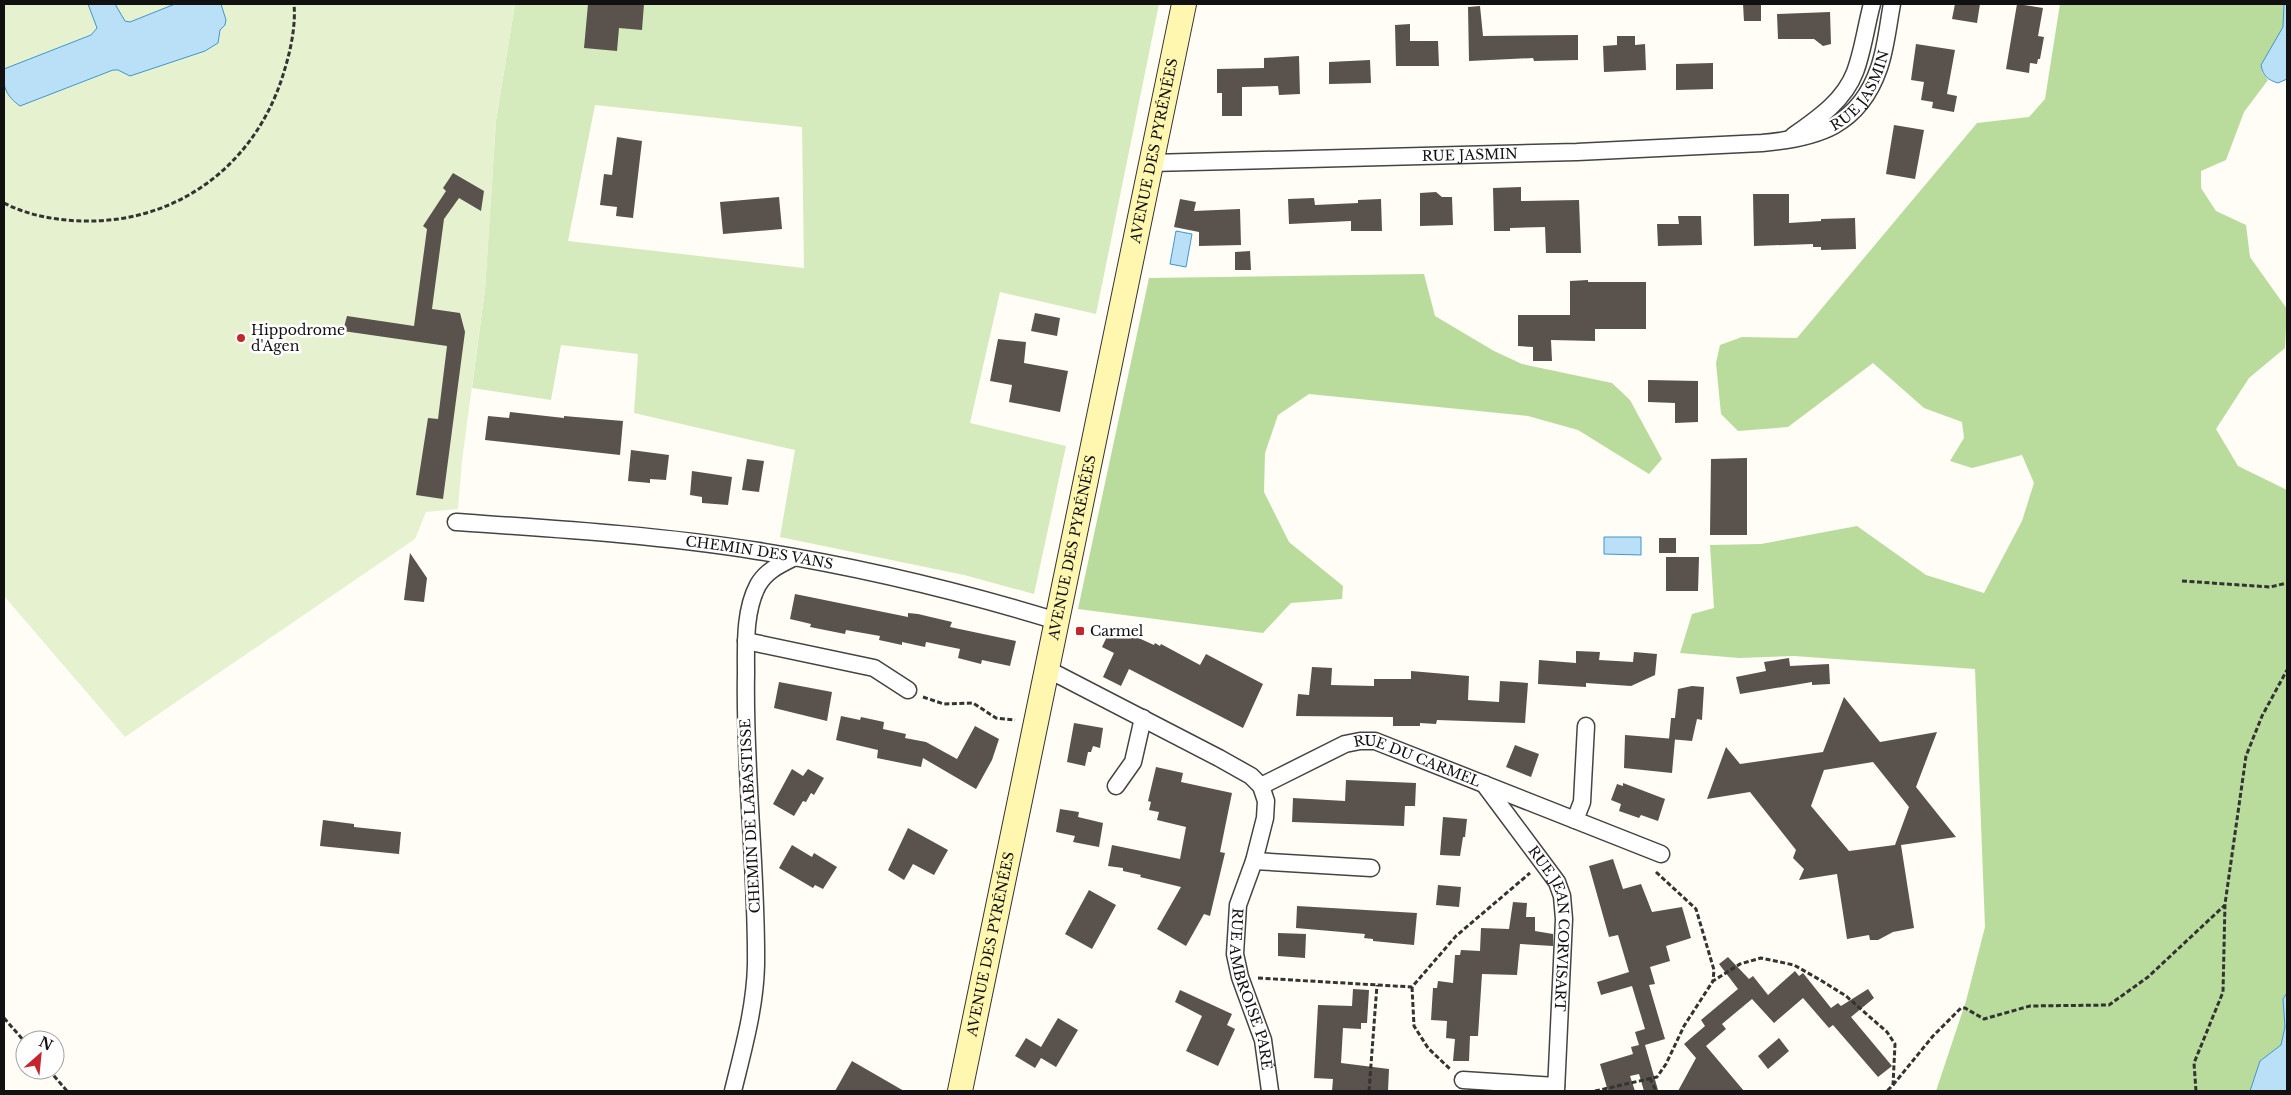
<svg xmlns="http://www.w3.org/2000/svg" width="2291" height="1095" font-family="'Libre Baskerville',serif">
<rect width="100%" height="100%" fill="#fffdf5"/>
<!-- green -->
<path fill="#d5ebbd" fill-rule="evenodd" d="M515 4H1159L1096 314 1000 292 970 423 1066 446 1034 594 964 575 780 537 795 450 634 413 638 354 561 345 551 400 472 388 485 289 496 121ZM595 105 802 127 804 268 568 241Z"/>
<!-- forest -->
<g fill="#b9dc9c">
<path d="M2060 4H2284L2283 27 2262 66V72L2268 80 2244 112 2226 160 2201 171V188L2216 211 2246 225 2250 257 2287 309 2285 348 2249 378 2216 429 2238 466 2287 490V993L2283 999 2285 1027 2281 1045 2260 1061 2250 1091H1936L1966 1001 1985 927 1975 669 1794 656 1739 658 1680 653 1692 614 1714 608 1710 545 1761 544 1857 526 1926 575 1984 593 2022 521 2034 483 2022 455 1972 468 1950 461 1964 438 1962 422 1924 408 1873 363 1788 427 1738 431 1721 414 1716 363 1720 345 1742 337 1797 338 1977 123 2029 117 2045 99Z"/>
<path d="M1424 274 1435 316 1494 351 1522 364 1612 383 1630 400 1662 459 1649 474 1578 430 1528 416 1309 394 1278 415 1265 453 1264 492 1289 542 1343 586 1342 599 1291 603 1263 633 1078 609 1149 278Z"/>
</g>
<!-- pitch -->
<path fill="#e6f2cf" d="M4 4H515L496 121 485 289 462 461 458 509 426 512 415 539 125 737 4 596Z"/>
<!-- water -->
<g fill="#b9e0f7" stroke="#3f96cf">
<path d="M88 4H115L125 21 130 22 175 4H221L226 20 225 25 220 30 218 43 205 51 130 76 118 70H113L20 106C6 96 2 86 4 69L91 35 97 28Z"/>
<path d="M2284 4H2287V79L2278 83C2268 80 2263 76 2261 65L2283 27Z"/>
<path d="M1176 231 1192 234 1186 267 1170 264Z"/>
<path d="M1604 537H1641V555L1604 554Z"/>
<path d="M2287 993V1091H2250L2260 1061 2281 1045 2285 1027 2283 999Z"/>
</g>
<!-- building -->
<g fill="#5a524d" fill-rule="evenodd">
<path d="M588 4H644L642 30 619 28 617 51 584 48Z"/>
<path d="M1743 4H1761V21H1744Z"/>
<path d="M1955 4H1980L1977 23 1952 19Z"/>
<path d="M2017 4 2043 8 2038 36 2044 37 2040 59H2038L2037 64 2030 63 2029 73 2006 69Z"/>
<path d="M1480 6 1483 36 1578 35V60L1534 61 1533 58 1469 61 1468 7Z"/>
<path d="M1830 12 1831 44 1823 46 1814 39H1778L1777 14Z"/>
<path d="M1410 24V41H1438L1439 66H1396L1395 25Z"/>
<path d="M1617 36H1635V45L1645 44 1646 70 1604 72 1603 46 1617 45Z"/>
<path d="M1916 44 1955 50 1947 94 1957 96 1954 112 1932 108 1933 102 1921 100 1924 82 1911 80Z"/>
<path d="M1299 56 1300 94 1279 95 1278 86 1242 87V116H1222V93H1217V69L1264 68V58Z"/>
<path d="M1370 60 1371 83 1329 84V62Z"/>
<path d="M1713 63V89L1676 90V64Z"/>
<path d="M1894 125 1924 130 1915 179 1886 174Z"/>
<path d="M617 137 642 141 633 218 616 216 617 207 600 205 604 174 612 175Z"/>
<path d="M453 173 484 191 481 211 459 198 444 219 432 309 460 313 465 332 443 499 416 495 428 418 438 419 447 346 343 331 347 316 414 326 427 229 423 226 446 191 443 188Z"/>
<path d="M1521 187V201L1579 200 1581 253H1546L1545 227 1510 228V231H1494L1493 188Z"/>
<path d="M1436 192 1442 197H1452L1453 225 1420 226V193Z"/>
<path d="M1753 194H1789V223L1821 221V219L1855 218 1856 249 1821 250V247H1813V244L1754 246Z"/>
<path d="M779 197 782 229 723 234 720 202Z"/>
<path d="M1314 198 1315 205 1358 203V200L1381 199 1382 231H1351V221L1289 224 1288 199Z"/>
<path d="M1180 199 1196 202 1194 211 1240 209 1241 245 1199 246V232L1174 227Z"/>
<path d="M1678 216H1701L1702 245 1658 246 1657 224H1679Z"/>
<path d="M1250 251 1251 270H1235V252Z"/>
<path d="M1588 280V282H1646V329H1595V341L1551 340 1552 361H1533V347L1518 346V315H1570V281Z"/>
<path d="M1035 313 1060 318 1057 336 1031 331Z"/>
<path d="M998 339 1026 342 1024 363 1068 371 1060 412 1009 402 1012 385 990 381Z"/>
<path d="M1648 380 1698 381V422L1675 423V403L1648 402Z"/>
<path d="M510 412 564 418V416L623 421 620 455 485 440 488 416 509 418Z"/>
<path d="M631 450 669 455 666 480 650 479V483L628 481Z"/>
<path d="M1747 458V535H1710L1711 459Z"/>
<path d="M747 459 764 461 759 492 742 490Z"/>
<path d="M692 471 732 477 728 505 702 503V497L690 495Z"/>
<rect x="1659" y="538" width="17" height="15"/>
<path d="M410 553 427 578 424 602 404 600Z"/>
<path d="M1666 557H1699L1698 591H1666Z"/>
<path d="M795 594 908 617V613L918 614 952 622 950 627 1016 641 1010 666 982 660 981 664 958 658 960 649 926 642 925 647 902 642V645L879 640 880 636 846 630 845 634 810 627 811 624 790 619Z"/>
<path d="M1112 626 1154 645 1155 643 1160 646 1161 644 1200 665 1206 654 1263 684 1243 728 1129 669 1121 686 1103 677 1114 653 1102 647Z"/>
<path d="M1576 651 1600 652 1599 660 1633 662 1634 652 1657 654 1655 675 1631 686 1586 683V687L1538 684 1539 660 1576 663Z"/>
<path d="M1789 658 1790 666 1829 664 1830 684 1812 685V682L1740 694 1736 677 1766 671 1764 662Z"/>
<path d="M1312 667 1332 668 1331 685 1374 686V679H1411V671L1469 676 1468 700 1499 702 1500 681 1528 683 1525 723 1437 720 1436 724 1420 723V726H1393V717L1296 716 1298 694 1309 695Z"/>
<path d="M779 682 832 692 827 721 774 708Z"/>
<path d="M1692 686 1704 687 1702 720 1697 719 1692 741 1669 739 1671 718H1675L1678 689Z"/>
<path d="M1844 697 1880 742 1937 732 1916 787 1956 837 1901 845 1914 928 1893 932 1878 940H1870L1869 935 1847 939 1837 874 1799 880 1804 869 1793 858 1796 850 1750 792 1707 799 1726 747 1740 764 1823 752ZM1873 762 1909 807 1895 845 1849 851 1811 806 1824 770Z"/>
<path d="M841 716 860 720 861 717 884 722 883 729 906 734 905 738 926 742 957 759 975 726 999 739 992 760 976 789 923 758 921 767 877 758 878 750 836 740Z"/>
<path d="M1074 723 1103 728 1100 748 1093 746 1091 752H1088L1085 766 1067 762Z"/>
<path d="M1625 735 1675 739 1672 773 1624 768Z"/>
<path d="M1515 745 1539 754 1531 777 1506 767Z"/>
<path d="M1156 767 1183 773 1181 782 1232 793 1220 852 1225 853 1210 916 1204 914 1186 946 1157 929 1181 887 1140 877 1141 875 1123 871V868L1108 866 1112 845 1180 859 1186 827 1157 820 1159 812 1149 810 1151 802 1148 801Z"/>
<path d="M792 769 803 776 808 769 824 778 814 795 811 793 806 802 803 801 794 816 773 804Z"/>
<path d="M1346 780 1416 783 1415 806H1405L1404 826 1292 822 1293 798 1345 801Z"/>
<path d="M1623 783 1665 799 1658 821 1641 815 1639 818 1619 811 1621 804 1611 800 1617 784 1623 786Z"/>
<path d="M1060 809 1079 812 1078 817 1103 823 1099 847 1073 842 1075 836 1056 832Z"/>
<path d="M1443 817 1467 819 1465 837H1463L1460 856 1440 855Z"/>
<path d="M323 820 354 824V827L401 832 399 854 320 846Z"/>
<path d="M908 828 948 850 934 875 913 864 904 880 888 870Z"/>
<path d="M792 845 812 857 814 853 837 867 823 889 815 885 813 888 779 868Z"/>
<path d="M1613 859 1623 889 1641 884 1652 912 1682 907 1691 938 1666 946 1670 961 1650 967 1655 984 1649 985 1665 1039 1645 1045 1658 1090 1655 1091H1644L1639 1074 1630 1076 1635 1091H1608L1600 1064 1633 1054 1631 1047 1639 1045 1635 1032 1645 1029 1632 986 1601 995 1597 982 1629 972 1618 935 1609 937 1589 866Z"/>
<path d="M1438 885 1461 887 1459 907 1436 905Z"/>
<path d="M1089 890 1116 905 1092 949 1065 934Z"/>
<path d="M1513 902 1527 903 1526 917H1535V931L1553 934V946L1520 944 1517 975 1482 974 1478 1036H1470L1469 1061H1453L1455 1039 1446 1038 1447 1021 1431 1020 1433 988H1437L1438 981 1453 983 1455 955H1460L1461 950 1480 951 1481 928 1509 929Z"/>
<path d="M1297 906 1417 913 1414 945 1373 941V939L1364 938 1365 934 1296 928Z"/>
<path d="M1278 933 1306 934 1305 958 1278 956Z"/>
<path d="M1728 957 1749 979 1753 976 1768 995 1795 971 1799 976 1803 973 1831 1008 1838 1003 1841 1006 1868 989 1874 998 1851 1017 1892 1066 1878 1077 1833 1025 1829 1028 1803 998 1774 1023 1752 999 1722 1024 1726 1029 1706 1046 1744 1091H1678L1696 1058 1684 1044 1705 1026 1701 1020 1738 989 1719 964Z"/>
<path d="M1353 989 1369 990 1367 1023H1361V1029L1343 1028 1341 1063 1389 1069 1388 1091H1332L1333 1079 1314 1078 1318 1005 1352 1006Z"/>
<path d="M1180 990 1232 1014 1227 1025 1235 1029 1218 1066 1186 1051 1202 1016 1175 1002Z"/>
<path d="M1058 1018 1078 1030 1056 1067 1041 1058 1035 1068 1015 1056 1026 1038 1041 1047Z"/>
<path d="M1779 1038 1789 1051 1768 1069 1758 1056Z"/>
<path d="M852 1061 904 1091H835Z"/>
</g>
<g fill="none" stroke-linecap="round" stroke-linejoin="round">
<!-- street casing -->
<g stroke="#444" stroke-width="19">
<g id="street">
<path d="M1793 136C1817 119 1844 101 1855 72 1863 51 1866 26 1872 4"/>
<path id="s1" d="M1151 163 1577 152 1762 143C1818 138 1859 126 1879 68 1886 48 1888 25 1892 4"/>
<path id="s2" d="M456 522C557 529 658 535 758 551 859 567 959 591 1057 621"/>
<path d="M746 641 874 668 908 690"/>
<path id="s3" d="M1047 669 1219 758 1251 776 1261 786 1266 801 1265 818 1254 861 1238 905 1235 954 1240 977 1263 1040 1270 1091"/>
<path id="s4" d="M1484 784 1557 882 1562 896 1564 919 1556 1091"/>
<path d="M1116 786 1133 762 1143 718"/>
<path id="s5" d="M1261 786 1345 744 1360 741H1375L1661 854"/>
<path d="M1575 820 1582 802 1586 726"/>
<path d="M1254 861 1371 868"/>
<path d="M1463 1080 1556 1086"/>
<path d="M733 1091C743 1050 755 1008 756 965 757 868 744 771 746 674 746 646 744 611 758 585 766 571 779 565 793 558"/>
</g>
</g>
<!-- secondary casing -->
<g stroke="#333" stroke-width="26">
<g id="secondary">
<path id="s6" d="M960 1091 1184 4"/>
</g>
</g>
<!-- path -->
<g stroke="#333" stroke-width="3" stroke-dasharray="5 2.5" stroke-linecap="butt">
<path d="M4 203C27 215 54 220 81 221 177 224 255 165 283 75 290 53 296 27 294 4"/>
<path d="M2182 581 2270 587 2287 583"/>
<path d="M923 697 944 704 973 703 996 718 1015 720"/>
<path d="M1656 872 1696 909 1714 970 1713 981 1740 964 1761 958 1794 965 1822 981 1846 996 1887 1032 1895 1044 1893 1085 1887 1091"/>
<path d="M1258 978 1412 987 1456 936 1530 873"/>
<path d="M1412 987 1414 1026 1428 1048 1451 1070"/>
<path d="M4 1018 25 1042"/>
<path d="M49 1070 67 1091"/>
<path d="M1650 1078 1656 1091"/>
<path d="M1893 1085 1933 1036 1961 1008H1965L1984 1019 2030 1006 2109 1005 2148 977 2225 905"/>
<path d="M1369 1091 1377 985"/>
<path d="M1595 1091 1657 1077 1666 1064 1684 1026 1713 981"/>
<path d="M2196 1091 2194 1063 2223 992 2225 904 2246 756 2262 716 2287 670"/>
</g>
<!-- street -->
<use href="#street" stroke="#fff" stroke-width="16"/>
<!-- secondary -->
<use href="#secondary" stroke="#fff6b0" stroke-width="24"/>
</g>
<!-- markers -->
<g fill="#c4262e" stroke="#fff" stroke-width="2">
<circle cx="241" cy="338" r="5"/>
<rect x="1075" y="626" width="10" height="10" rx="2.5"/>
</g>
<g text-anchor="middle" stroke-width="5" stroke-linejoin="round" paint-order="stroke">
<!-- street labels -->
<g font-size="14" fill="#111" stroke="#fff">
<text dy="5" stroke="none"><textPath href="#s1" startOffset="731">RUE JASMIN</textPath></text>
<text dy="5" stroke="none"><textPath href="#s6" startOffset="960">AVENUE DES PYRÉNÉES</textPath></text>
<text dy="5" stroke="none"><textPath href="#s1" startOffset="319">RUE JASMIN</textPath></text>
<text dy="5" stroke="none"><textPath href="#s6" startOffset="555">AVENUE DES PYRÉNÉES</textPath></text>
<text dy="5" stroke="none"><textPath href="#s2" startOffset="305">CHEMIN DES VANS</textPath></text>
<text dy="5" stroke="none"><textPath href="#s5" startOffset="170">RUE DU CARMEL</textPath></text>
<text transform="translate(750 816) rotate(-93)" y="5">CHEMIN DE LABASTISSE</text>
<text dy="5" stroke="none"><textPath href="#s4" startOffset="166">RUE JEAN CORVISART</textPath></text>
<text dy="5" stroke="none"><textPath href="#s6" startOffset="150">AVENUE DES PYRÉNÉES</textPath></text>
<text dy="5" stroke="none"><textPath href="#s3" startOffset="455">RUE AMBROISE PARÉ</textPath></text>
</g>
<!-- poi labels -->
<g font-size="14" fill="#111" stroke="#fff" text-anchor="start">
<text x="251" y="335">Hippodrome<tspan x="251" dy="16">d'Agen</tspan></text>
<text x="1090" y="636">Carmel</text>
</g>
</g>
<!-- border -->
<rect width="2291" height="1095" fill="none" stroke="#111111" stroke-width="10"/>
<!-- north arrow -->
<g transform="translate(40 1055) rotate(27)"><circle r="24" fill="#ffffff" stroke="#a0a0a0"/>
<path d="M0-4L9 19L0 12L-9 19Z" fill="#c4262e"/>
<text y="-8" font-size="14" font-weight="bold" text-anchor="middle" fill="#111111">N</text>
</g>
</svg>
